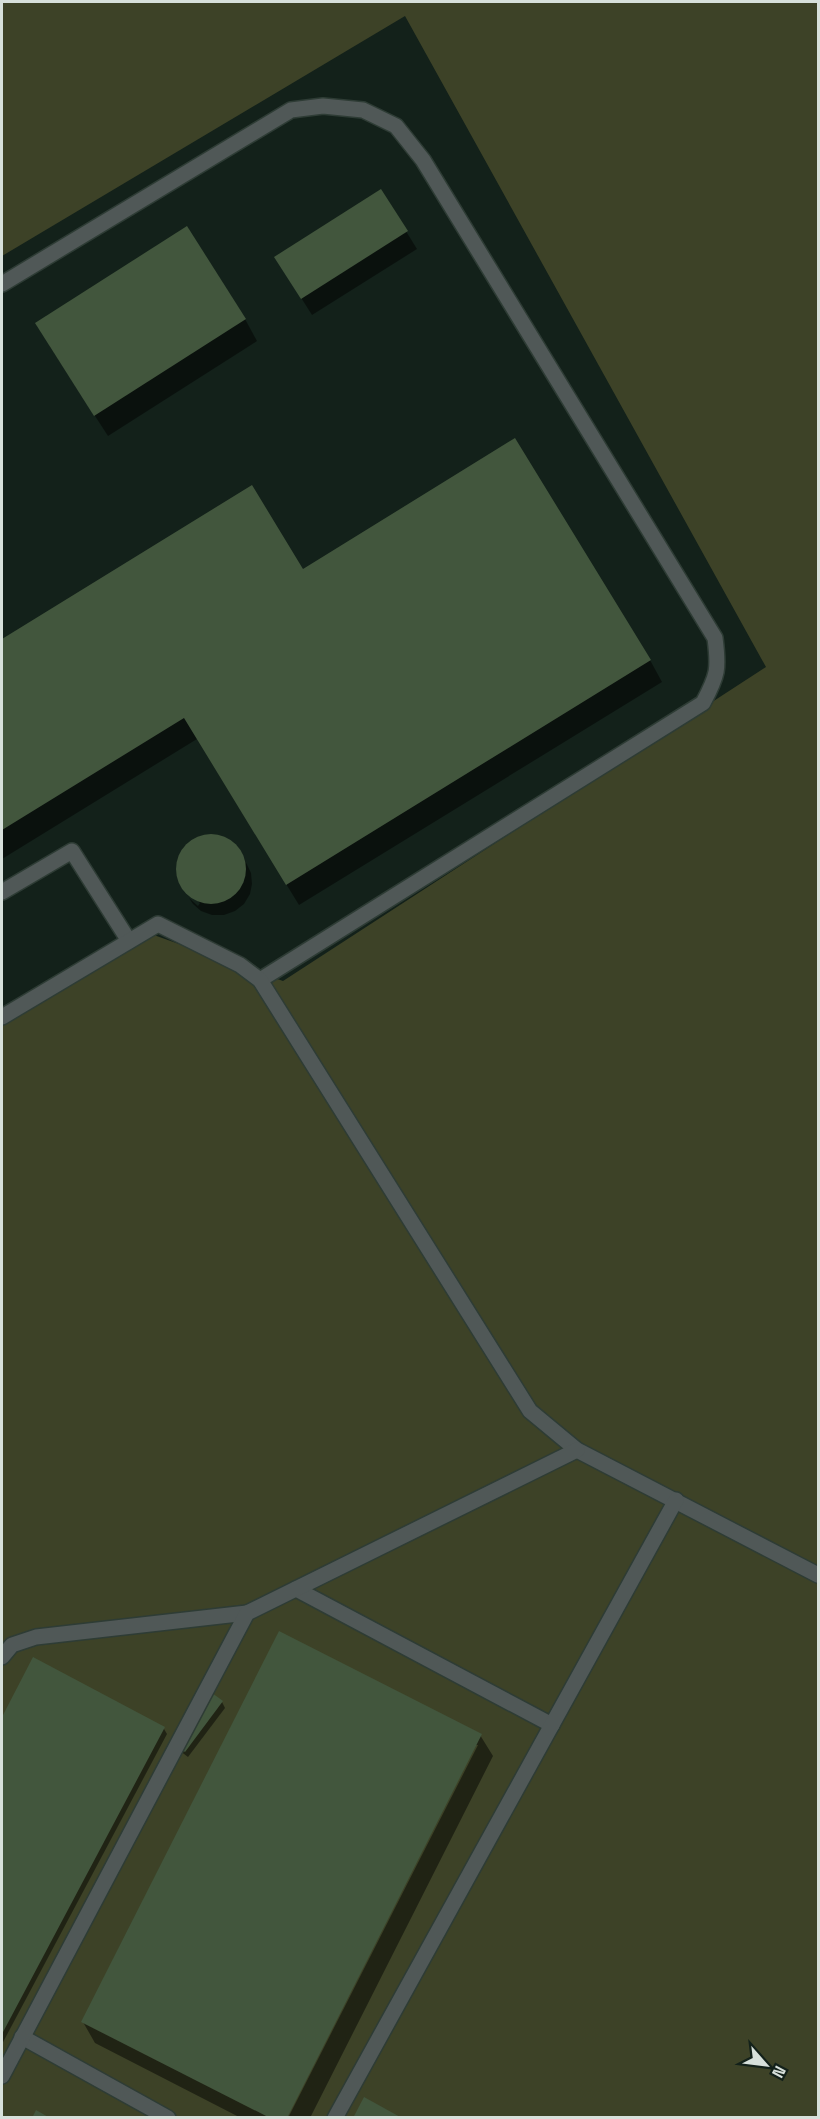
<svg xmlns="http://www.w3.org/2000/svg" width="820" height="2119" font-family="'Space Grotesk',sans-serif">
<rect width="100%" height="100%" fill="#13211a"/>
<!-- green -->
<path fill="#3d4227" d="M2 2H818V2117L2 2118V1025L151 934 283 981 766 667 405 16 2 256Z"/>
<!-- shadow -->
<g fill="#0007">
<path d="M381 191 417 249 312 315 286 274Z"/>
<path d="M245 319 257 341 108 436 49 345Z"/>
<path d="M251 487 302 571 650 660 662 682 299 905 197 739 2 859V641Z"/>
<path d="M212 835 222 837 232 842 240 850 251 873 252 884 250 894 244 904 235 911 224 915H212L201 911 193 904 189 898 198 906 200 903 185 891 179 881 177 870 178 859 183 848 191 841 201 836Z"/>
<path d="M34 1659 164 1729 167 1734 2 2044V1720Z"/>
<path d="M222 1702 225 1708 188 1757 175 1747Z"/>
<path d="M480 1735 493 1756 310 2118H288L478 1745H474L285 2118H241L95 2043 83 2022Z"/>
</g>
<!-- building -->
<g fill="#42563d">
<path d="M381 189 408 231 301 299 274 257Z"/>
<path d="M187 226 246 319 94 416 35 323Z"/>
<path d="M515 438 651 660 286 885 184 718 2 830V639L252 485 303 569Z"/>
<circle cx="211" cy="869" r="35"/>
<path d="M279 1631 482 1734 287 2118H270L81 2022Z"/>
<path d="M33 1657 165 1727 2 2034V1717Z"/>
<path d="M208 1690 223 1701 185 1752 170 1741Z"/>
<path d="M364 2097 402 2118H353Z"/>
<path d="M36 2110 50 2118H32Z"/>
</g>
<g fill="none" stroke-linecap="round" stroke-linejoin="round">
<!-- lane casing -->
<g stroke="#2e3c35" stroke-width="18">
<g id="lane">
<path d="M2 284 291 110 323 106 363 110 396 126 423 160 715 638C719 669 718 675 703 703L260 980"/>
<path d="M2 892 72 851 129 941"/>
<path d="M2 1017 158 924 240 965 260 980 530 1411 577 1450 818 1575"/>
<path d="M296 1589 552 1725"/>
<path d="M2 1657 12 1645 36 1637 247 1613"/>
<path d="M22 2037 168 2118"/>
<path d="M2 2076 247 1613 577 1450"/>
<path d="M335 2118 676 1500"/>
</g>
</g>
<!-- lane -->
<use href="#lane" stroke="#505857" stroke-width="15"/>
</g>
<!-- border -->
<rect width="820" height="2119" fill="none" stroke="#d7e0db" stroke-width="6"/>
<!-- north arrow -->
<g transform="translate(766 2065) rotate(118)" stroke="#13211a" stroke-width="4.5" paint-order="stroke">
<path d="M0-4.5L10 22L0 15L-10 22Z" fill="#d7e0db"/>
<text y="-9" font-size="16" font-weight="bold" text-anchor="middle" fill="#d7e0db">N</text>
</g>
</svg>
